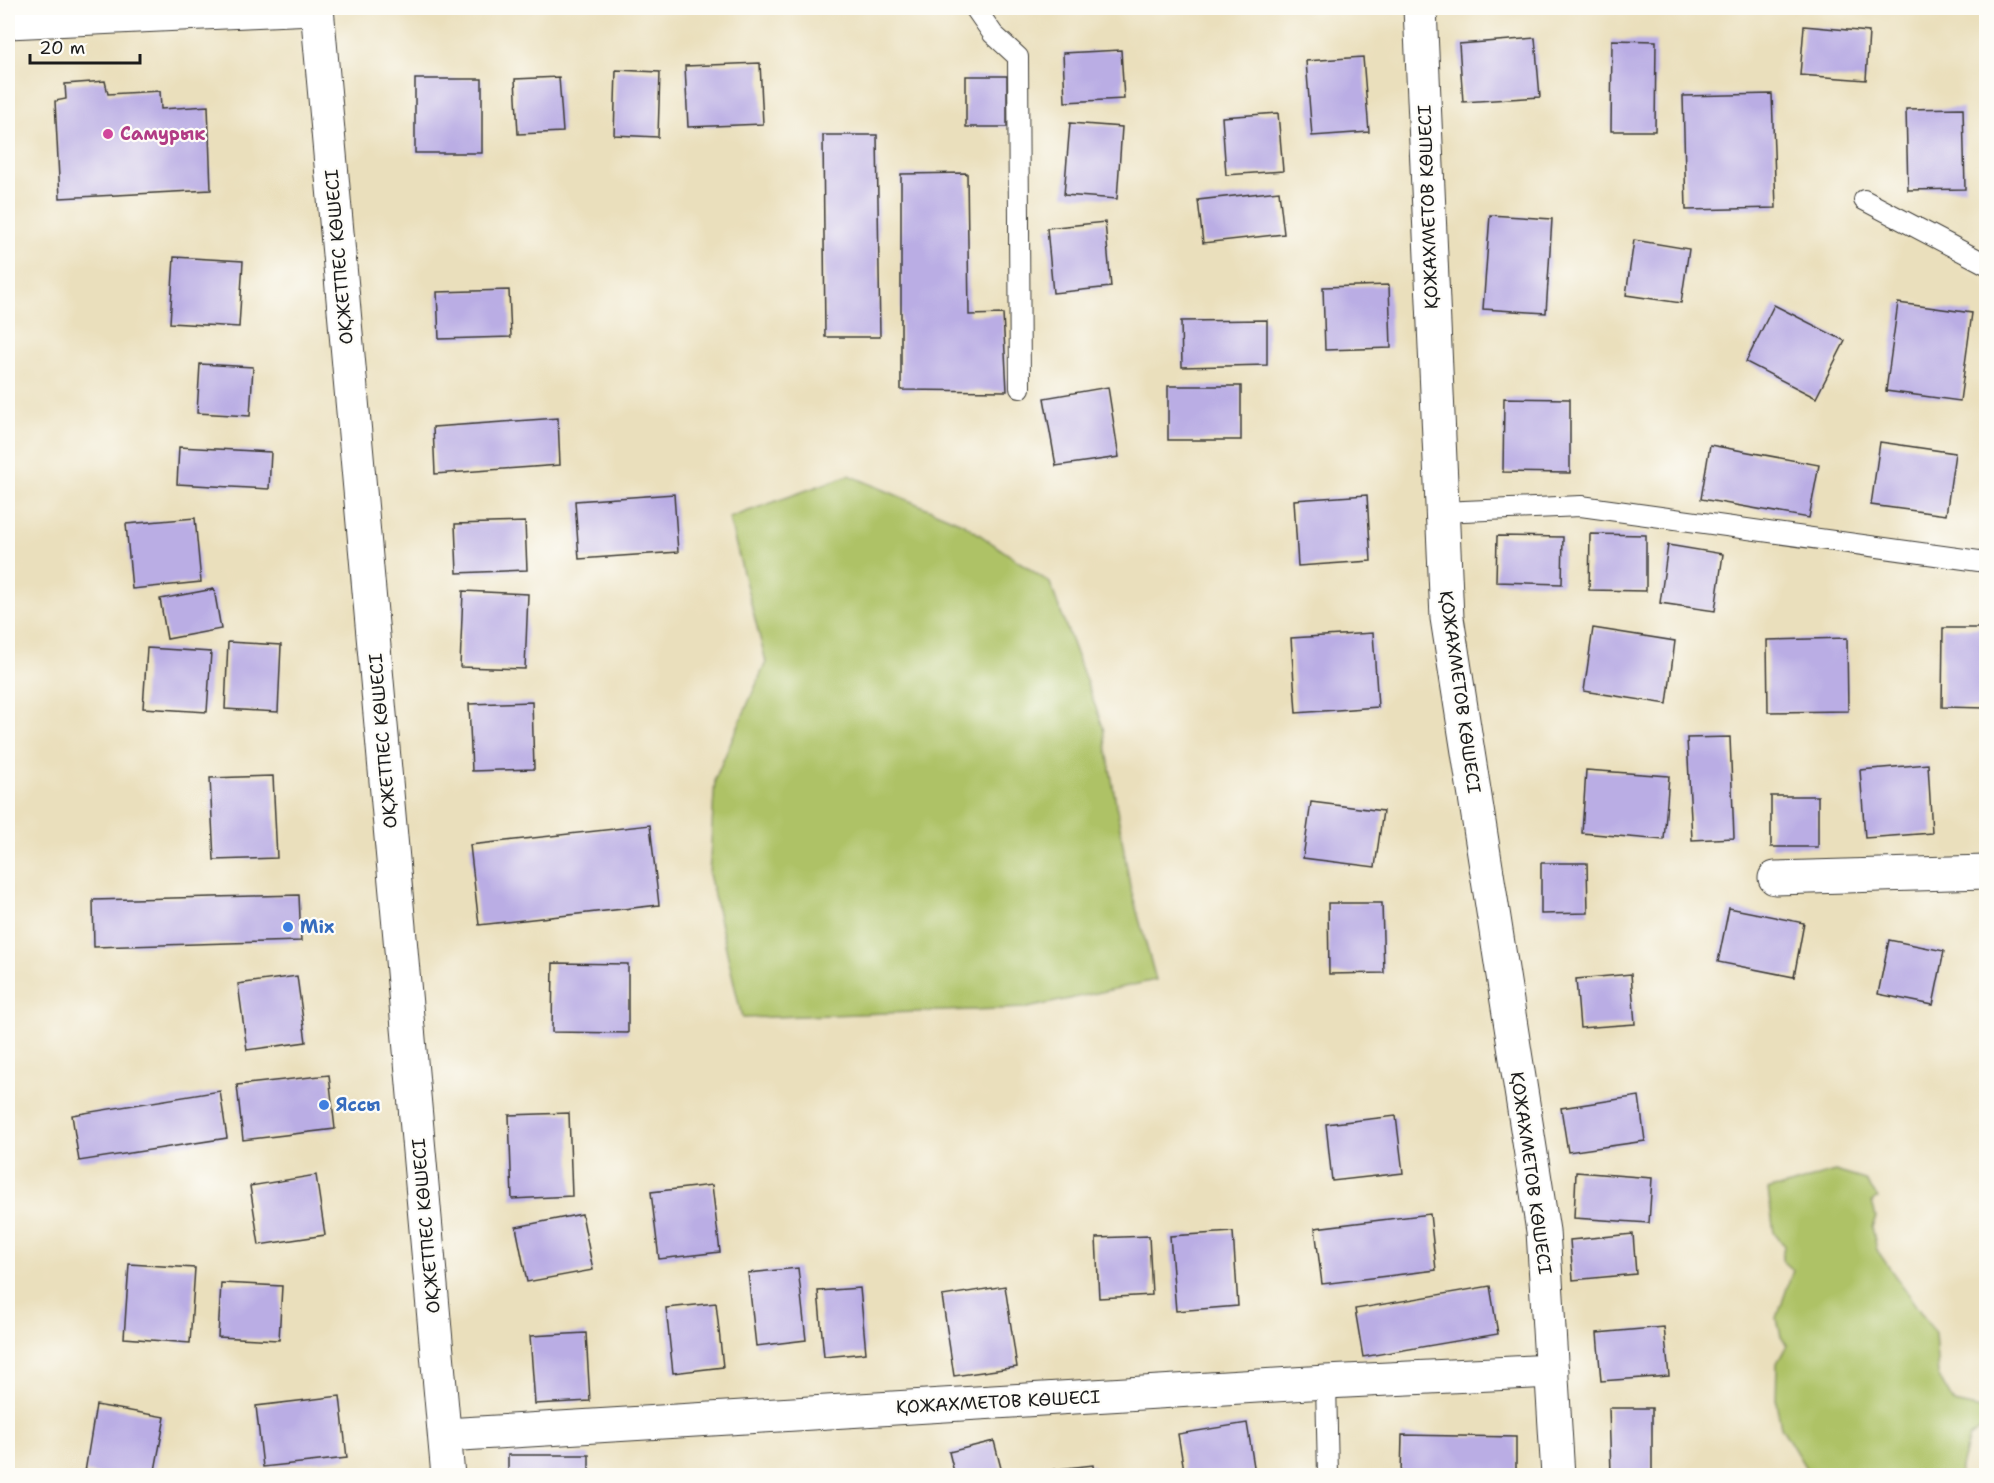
<svg xmlns="http://www.w3.org/2000/svg" width="1994" height="1483" font-family="'Shantell Sans',sans-serif">
<rect width="100%" height="100%" fill="#fdfcf7"/>
<filter id="ink" filterUnits="userSpaceOnUse"><feTurbulence type="fractalNoise" baseFrequency=".0167" numOctaves="2"/><feDisplacementMap in="SourceGraphic" scale="12" xChannelSelector="R" yChannelSelector="G"/><feConvolveMatrix kernelMatrix="1 2 1 2 8 2 1 2 1" color-interpolation-filters="sRGB"/></filter>
<filter id="wash" filterUnits="userSpaceOnUse"><feTurbulence type="fractalNoise" baseFrequency=".008" numOctaves="4" result="noise"/><feDisplacementMap in="SourceGraphic" scale="24" xChannelSelector="R" yChannelSelector="G"/><feGaussianBlur stdDeviation="1.35" result="paint"/><feColorMatrix in="noise" values="0 0 0 0 0 0 0 0 0 0 0 0 0 0 0 0 0 1.4 0 .05"/><feComposite in="paint" operator="in"/></filter>
<g filter="url(#wash)">
<rect width="100%" height="100%" fill="#eadfbc"/>
<!-- green -->
<g fill="#aec266" stroke="#656f41" stroke-width="1.5">
<path d="M849 475 964 524 1050 583 1103 727 1130 886 1156 980 1028 1008 742 1018 709 874 715 779 766 662 729 518Z"/>
<path d="M1835 1171 1865 1180 1878 1198 1872 1202 1876 1217 1872 1227 1877 1250 1935 1333 1938 1375 1954 1403 1986 1410V1425L1969 1437 1959 1475H1810L1781 1427 1776 1402 1777 1363 1787 1345 1781 1337 1777 1318 1793 1270 1782 1260 1784 1245 1774 1233 1768 1190C1775 1186 1779 1188 1786 1186 1803 1182 1818 1175 1835 1171Z"/>
</g>
<g id="blocks">
<!-- building -->
<g fill="#baade4">
<path d="M1804 26 1869 32 1866 80 1800 75Z"/>
<path d="M1535 38 1540 97 1463 102 1459 44Z"/>
<path d="M1612 40 1656 41 1655 131H1611Z"/>
<path d="M1121 50 1124 99 1065 102 1063 53Z"/>
<path d="M1363 57 1369 132 1312 136 1306 61Z"/>
<path d="M760 63 763 124 688 127 685 66Z"/>
<path d="M616 70 660 72 658 137 614 135Z"/>
<rect x="966" y="76" width="41" height="51"/>
<path d="M559 77 563 132 518 134 515 79Z"/>
<rect x="415" y="79" width="67" height="74"/>
<path d="M105 81 108 94 160 91 161 109 208 106 211 190 60 198 55 101 66 99 65 84Z"/>
<path d="M1772 94 1776 208 1686 210 1683 96Z"/>
<path d="M1963 108 1965 189 1908 190 1906 109Z"/>
<path d="M1278 113 1283 171 1226 175 1222 117Z"/>
<path d="M1070 123 1122 127 1117 199 1064 195Z"/>
<path d="M823 135H877L880 337H825Z"/>
<path d="M967 173 969 315 1003 314 1007 391 901 390V174Z"/>
<path d="M1279 191 1284 234 1203 243 1198 200Z"/>
<path d="M1490 215 1552 219 1546 313 1483 309Z"/>
<path d="M1105 222 1111 287 1053 293 1047 228Z"/>
<path d="M1634 240 1689 249 1681 303 1626 295Z"/>
<path d="M174 257 243 261 239 327 170 323Z"/>
<path d="M1389 285 1391 348 1325 350 1323 287Z"/>
<path d="M509 290 511 337 439 339 437 292Z"/>
<path d="M1898 303 1972 313 1960 401 1886 391Z"/>
<path d="M1774 305 1845 341 1816 398 1746 362Z"/>
<path d="M1267 320V365L1182 367 1181 321Z"/>
<path d="M200 364 253 367 250 416 197 413Z"/>
<rect x="1168" y="386" width="73" height="54"/>
<path d="M1108 387 1119 457 1056 466 1044 398Z"/>
<path d="M1504 398 1570 399V473L1503 472Z"/>
<path d="M558 418 560 465 435 474 433 427Z"/>
<path d="M1880 442 1955 453 1946 515 1871 505Z"/>
<path d="M1710 445 1819 465 1809 518 1701 499Z"/>
<path d="M179 447 271 452 269 489 177 484Z"/>
<path d="M674 494 678 552 579 559 575 501Z"/>
<path d="M1367 495 1371 561 1298 566 1294 500Z"/>
<path d="M195 518 201 582 132 589 126 524Z"/>
<path d="M525 522 527 570 457 573 455 524Z"/>
<path d="M1590 534 1646 535V591L1589 590Z"/>
<path d="M1497 536 1563 537 1562 584 1496 582Z"/>
<path d="M1668 545 1723 554 1715 611 1660 603Z"/>
<path d="M214 589 221 629 167 639 160 599Z"/>
<path d="M463 591 528 594 525 669 460 667Z"/>
<path d="M1593 628 1675 641 1667 704 1584 691Z"/>
<path d="M1943 628H1986V708L1942 707Z"/>
<path d="M1373 633 1378 707 1296 713 1291 638Z"/>
<path d="M1847 638 1848 711 1768 712 1767 640Z"/>
<path d="M228 642 281 645 278 712 225 709Z"/>
<path d="M147 648 211 652 207 712 143 708Z"/>
<path d="M532 702 534 769 472 771 469 704Z"/>
<path d="M1730 737 1734 838 1692 840 1687 738Z"/>
<path d="M1928 764 1932 833 1865 838 1860 770Z"/>
<path d="M1586 770 1669 776 1664 840 1582 833Z"/>
<path d="M273 776 277 858 214 860 210 778Z"/>
<rect x="1771" y="796" width="47" height="51"/>
<path d="M1311 802 1383 811 1375 867 1303 858Z"/>
<path d="M650 825 659 905 479 925 470 845Z"/>
<path d="M1541 863H1587L1588 913 1541 914Z"/>
<path d="M299 895 301 941 94 947 93 900Z"/>
<path d="M1328 903H1382L1384 973 1329 974Z"/>
<path d="M1729 908 1804 923 1794 977 1718 962Z"/>
<path d="M1889 940 1944 951 1933 1005 1878 994Z"/>
<path d="M553 963 628 964V1033L552 1032Z"/>
<path d="M1631 974 1635 1024 1580 1028 1576 979Z"/>
<path d="M297 976 306 1042 247 1050 238 984Z"/>
<path d="M329 1075 335 1129 243 1140 237 1085Z"/>
<path d="M220 1091 227 1138 79 1161 72 1115Z"/>
<path d="M1639 1096 1645 1141 1568 1152 1561 1108Z"/>
<path d="M569 1113 572 1196 512 1199 509 1115Z"/>
<path d="M1396 1116 1403 1173 1332 1181 1326 1124Z"/>
<path d="M1576 1172 1652 1178 1649 1223 1574 1218Z"/>
<path d="M316 1175 325 1235 259 1245 250 1186Z"/>
<path d="M712 1185 720 1252 659 1259 651 1192Z"/>
<path d="M582 1214 593 1270 527 1282 516 1227Z"/>
<path d="M1430 1214 1436 1270 1322 1284 1315 1228Z"/>
<path d="M1233 1232 1238 1306 1176 1311 1170 1236Z"/>
<path d="M1633 1234 1636 1274 1573 1280 1570 1240Z"/>
<path d="M1149 1236 1152 1295 1099 1298 1096 1238Z"/>
<path d="M8 1237H9L11 1288H8Z"/>
<path d="M129 1264 195 1268 190 1343 124 1338Z"/>
<path d="M798 1268 806 1340 756 1346 748 1273Z"/>
<path d="M221 1283 282 1286 279 1340 218 1337Z"/>
<path d="M1005 1286 1017 1367 954 1376 942 1296Z"/>
<path d="M1490 1286 1498 1334 1363 1357 1355 1309Z"/>
<path d="M860 1288 866 1353 824 1357 818 1291Z"/>
<path d="M716 1303 723 1367 673 1373 666 1308Z"/>
<path d="M1664 1327 1669 1376 1601 1381 1597 1333Z"/>
<path d="M586 1333 590 1401 535 1404 530 1336Z"/>
<path d="M340 1396 347 1458 263 1467 256 1406Z"/>
<path d="M96 1405 165 1417 154 1476H105L85 1472Z"/>
<path d="M1609 1408H1652V1474H1611Z"/>
<path d="M1247 1423 1255 1473 1239 1476H1185L1178 1434Z"/>
<path d="M1402 1435 1516 1437V1476H1401Z"/>
<path d="M994 1441 1003 1476H955L949 1452Z"/>
<rect x="508" y="1455" width="81" height="21"/>
<path d="M1093 1465 1094 1476H1032V1472Z"/>
</g>
</g>
</g>
<g filter="url(#ink)">
<use href="#blocks" fill-opacity="0" stroke="#3b3934" stroke-width="1.5"/>
<g fill="none" stroke-linecap="round" stroke-linejoin="round">
<!-- lane casing -->
<g stroke="#3b3934" stroke-width="22">
<g id="lane">
<path d="M975 8 993 34 1018 57 1020 388"/>
<path d="M1864 200 1986 264"/>
<path d="M1441 512 1581 506 1986 562"/>
<path d="M1326 1382 1328 1476"/>
</g>
</g>
<!-- street casing -->
<g stroke="#3b3934" stroke-width="35">
<g id="street">
<path d="M1420 8 1447 618 1543 1231 1558 1476"/>
<path d="M1775 878 1986 872"/>
<path d="M445 1435 1326 1382 1552 1371"/>
</g>
</g>
<!-- secondary casing -->
<g stroke="#3b3934" stroke-width="35">
<g id="secondary">
<path d="M317 8 448 1476"/>
<path d="M8 22 313 8"/>
</g>
</g>
<!-- lane -->
<use href="#lane" stroke="#fff" stroke-width="20"/>
<!-- street -->
<use href="#street" stroke="#fff" stroke-width="33"/>
<!-- secondary -->
<use href="#secondary" stroke="#fff" stroke-width="33"/>
</g>
</g>
<!-- markers -->
<circle fill="#d1479c" stroke="#fdfcf7" stroke-width="2" cx="108" cy="134" r="6"/>
<g fill="#3f7fe0" stroke="#fdfcf7" stroke-width="2">
<circle cx="288" cy="927" r="6"/>
<circle cx="324" cy="1105" r="6"/>
</g>
<g text-anchor="middle" stroke-width="4.5" stroke-linejoin="round" paint-order="stroke">
<!-- hotel labels -->
<g font-size="18" font-weight="bold" fill="#b23c85" stroke="#fdfcf7" text-anchor="start">
<text x="120" y="140">Самурык</text>
</g>
<!-- street labels -->
<g font-size="18" fill="#1c1c1c" stroke="#fdfcf7">
<text transform="translate(1428 207) rotate(-92)" y="6">ҚОЖАХМЕТОВ КӨШЕСІ</text>
<text transform="translate(339 257) rotate(-95)" y="6">ОҚЖЕТПЕС КӨШЕСІ</text>
<text transform="translate(1460 692) rotate(82)" y="6">ҚОЖАХМЕТОВ КӨШЕСІ</text>
<text transform="translate(383 741) rotate(-95)" y="6">ОҚЖЕТПЕС КӨШЕСІ</text>
<text transform="translate(1531 1173) rotate(82)" y="6">ҚОЖАХМЕТОВ КӨШЕСІ</text>
<text transform="translate(426 1226) rotate(-95)" y="6">ОҚЖЕТПЕС КӨШЕСІ</text>
<text transform="translate(998 1402) rotate(-3)" y="6">ҚОЖАХМЕТОВ КӨШЕСІ</text>
</g>
<!-- shop labels -->
<g font-size="18" font-weight="bold" fill="#366cbe" stroke="#fdfcf7" text-anchor="start">
<text x="300" y="933">Mix</text>
<text x="336" y="1111">Яссы</text>
</g>
</g>
<!-- margin -->
<rect width="1994" height="1483" fill="none" stroke="#fdfcf7" stroke-width="30"/>
<!-- scale -->
<path d="M30 54v9h110v-9" fill="none" stroke="#1c1c1c" stroke-width="3"/>
<text x="39" y="54" font-size="18" fill="#1c1c1c" stroke="#fdfcf7" stroke-width="4.5" paint-order="stroke">20 m</text>
</svg>
